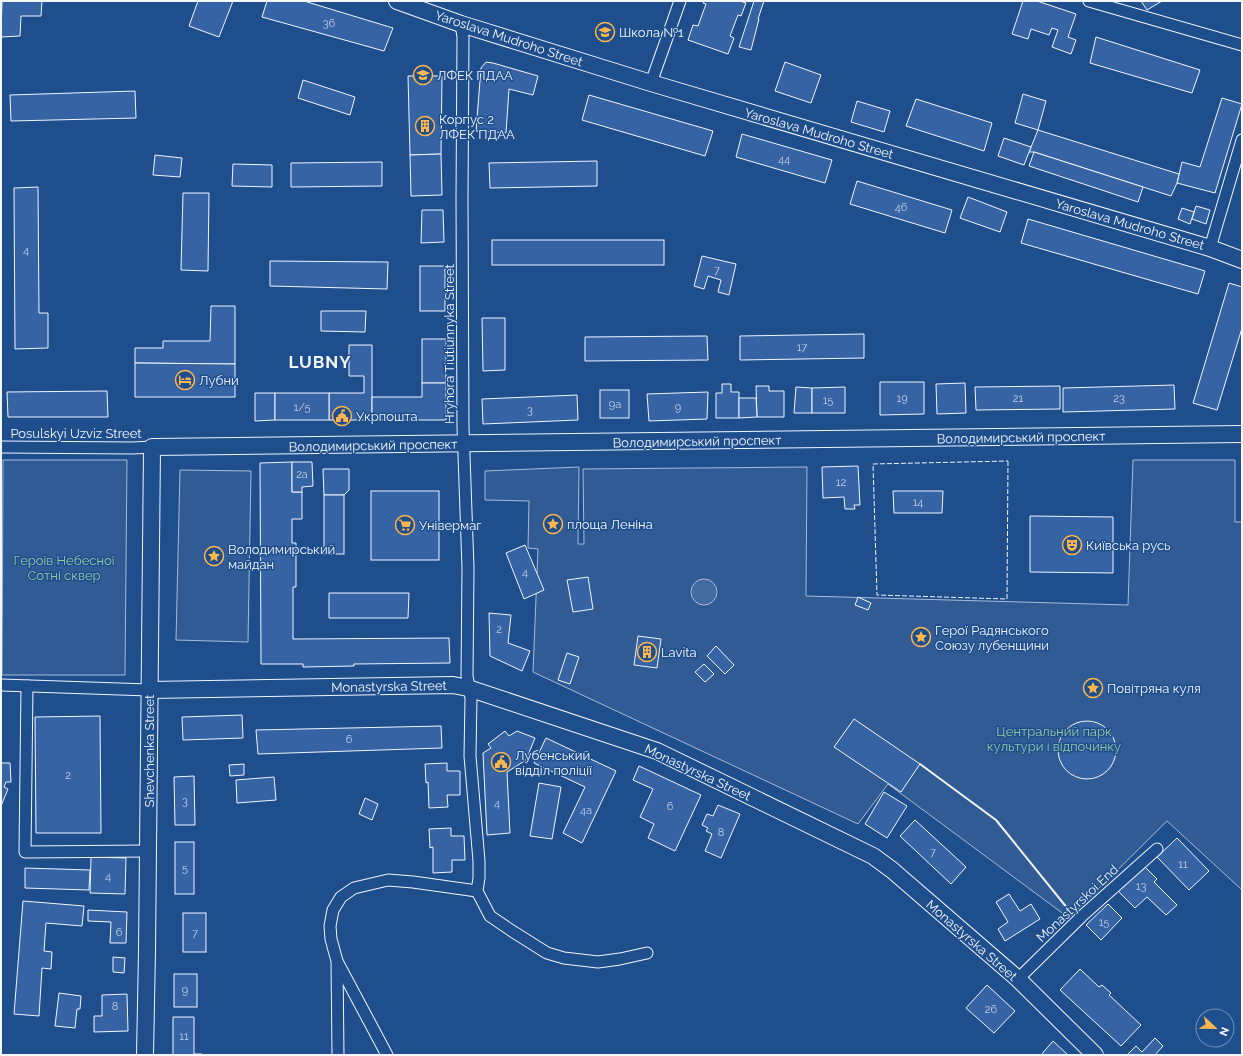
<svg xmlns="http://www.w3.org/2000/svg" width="1243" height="1056" font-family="Raleway,sans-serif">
<rect width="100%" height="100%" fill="#1f4e8c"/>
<!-- built -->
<g fill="#305b95" stroke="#a8bbd7">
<path d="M3 460H127L125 675H2Z"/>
<path d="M1133 460H1235V522H1242V890L1167 821 1069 918 888 784 858 824 533 672 538 549 528 548 529 501 485 500V471L579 467 578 544H584L583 469 807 467 806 596 1128 605Z"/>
<path d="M180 470 251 471 248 642 176 640Z"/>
</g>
<!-- water -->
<circle fill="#446ba0" stroke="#a8bbd7" cx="704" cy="592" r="13"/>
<!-- building -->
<g fill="#3563a3" stroke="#f2f6ff">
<path d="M2 1H42L41 16H21L20 36 1 37Z"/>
<path d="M198 1H233L219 37 189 26Z"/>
<path d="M267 1H304L393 28 384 51 262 17Z"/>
<path d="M704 1H740L746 3 741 16 738 15 730 36 734 38 728 54 688 40 693 25 698 26 706 4 703 3Z"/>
<path d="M754 1H764L758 19H759L751 50 739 47Z"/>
<path d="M1023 1H1037L1076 14 1068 37 1076 40 1071 54 1052 47 1058 30 1052 28 1049 35 1031 29 1028 39 1012 34Z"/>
<path d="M1141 1H1162L1147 10Z"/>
<path d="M1096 37 1200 70 1192 93 1090 63Z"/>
<path d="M486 62 493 63 538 76 533 95 509 89 506 133 476 131 481 68Z"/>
<path d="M785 62 821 75 811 103 775 91Z"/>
<path d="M408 76H442L441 154 410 155Z"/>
<path d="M303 80 355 97 350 115 298 98Z"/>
<path d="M135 91 136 118 11 121 10 95Z"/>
<path d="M1023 94 1046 101 1038 130 1015 123Z"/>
<path d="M589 95 713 131 705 156 582 120Z"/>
<path d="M1222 98 1242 104 1215 193 1177 183 1182 162 1200 167Z"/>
<path d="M916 99 992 123 984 151 906 126Z"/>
<path d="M857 101 890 111 884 132 851 122Z"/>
<path d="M1038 130 1179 174 1177 183 1171 196 1034 152H1029Z"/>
<path d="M742 134 832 160 825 183 736 157Z"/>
<path d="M1004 138 1031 147 1024 165 998 156Z"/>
<path d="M1034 152 1143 187 1138 202 1029 166Z"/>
<path d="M441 154 442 195 411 196 410 155Z"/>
<path d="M155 155 182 158 180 177 153 175Z"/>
<path d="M597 161V186L490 188 489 163Z"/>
<path d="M382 162V186L291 187V163Z"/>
<path d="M233 164 272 165V187L232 186Z"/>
<path d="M857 181 952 210 945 233 850 204Z"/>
<path d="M38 187 39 313H48V348L15 349 14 188Z"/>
<path d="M183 193H209L208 271 181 270Z"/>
<path d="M968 197 1007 212 1000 232 960 218Z"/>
<path d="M1196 206 1210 210 1206 224 1192 219Z"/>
<path d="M1182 208 1194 212 1190 224 1178 219Z"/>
<path d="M422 210H443L444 242 421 243Z"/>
<path d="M1028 219 1205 271 1198 294 1021 243Z"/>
<rect x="492" y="240" width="172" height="25"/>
<path d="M702 256 736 264 729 295 718 292 721 280 708 276 704 289 694 286Z"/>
<path d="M270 261 388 262 387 289 270 286Z"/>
<rect x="420" y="266" width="25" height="45"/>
<path d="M1229 283 1242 287V328L1217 410 1193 403Z"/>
<path d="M211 306H235V364L135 363V348H163V341H210Z"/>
<path d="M321 311H366L365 332 321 331Z"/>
<path d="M482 318H505V370L483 371Z"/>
<path d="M864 334V358L740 360V336Z"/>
<path d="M707 336 708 360 585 361V337Z"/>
<rect x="422" y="339" width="24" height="44"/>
<path d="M349 345H372V420H329V393H364V376H349Z"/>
<path d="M135 363 235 364V397H135Z"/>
<path d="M880 382H924V414L880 415Z"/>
<path d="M422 383H446V420H372V397H422Z"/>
<path d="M965 383 966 413 937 414 936 384Z"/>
<path d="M722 384H731V392H739V418H716V393H722Z"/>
<path d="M1174 385 1175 409 1063 412V388Z"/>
<path d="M756 386H769V391H784V417H757Z"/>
<path d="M1060 386V409L976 410 975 387Z"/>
<path d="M796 387 812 388V413H794Z"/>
<path d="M845 387V413H812V388Z"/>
<rect x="600" y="390" width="29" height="28"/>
<path d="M107 391 108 417H8L7 392Z"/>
<path d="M708 392 707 419 649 421 647 394Z"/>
<path d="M255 393H275V420L255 421Z"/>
<rect x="275" y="393" width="54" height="27"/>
<path d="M577 395 578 420 483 424 482 399Z"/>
<path d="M739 398H756L757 417 739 418Z"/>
<path d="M292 462V492H302V519H292V543H296V587H293V639L449 638 450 663 354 664V666L303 667V664H261L260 463Z"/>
<path d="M292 462H312L313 486 302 487V492H292Z"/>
<path d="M858 466 860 505H854L855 509H845L844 497 823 498 822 467Z"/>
<path d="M323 469H349V490L344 495H324Z"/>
<rect x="371" y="491" width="68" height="69"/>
<path d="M893 491H943L942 513H894Z"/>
<rect x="324" y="495" width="20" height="59"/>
<path d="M1030 516 1113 517V573L1030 572Z"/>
<path d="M525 545 544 590 524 599 506 553Z"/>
<path d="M588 577 593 609 573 612 567 580Z"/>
<path d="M329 593H409L408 618H329Z"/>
<path d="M858 597 871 603 868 610 855 605Z"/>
<path d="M489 613 511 615 508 643 530 651 522 671 490 656Z"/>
<path d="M638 636 661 639 657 668 634 665Z"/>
<path d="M716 646 734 665 725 674 707 656Z"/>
<path d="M567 653 579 657 570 684 558 680Z"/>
<path d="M704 664 714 674 705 682 695 672Z"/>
<path d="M242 715 243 738 183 740 182 717Z"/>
<path d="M100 716 101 833H36L35 717Z"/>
<path d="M854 719 920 764 901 792 834 747Z"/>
<circle cx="1087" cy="750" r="29"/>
<path d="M441 726 442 748 258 754 256 730Z"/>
<path d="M505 731 509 736 517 731 535 738 526 760 507 772 510 833 487 835 483 753 491 748 488 744Z"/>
<path d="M546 738 616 771 582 843 563 833 585 787 534 763Z"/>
<path d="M1 763H10L11 782H6L4 787 8 789 1 806Z"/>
<path d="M447 763V771H460V795H447L448 807 429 808 428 782 426 783 425 764Z"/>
<path d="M244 764V775L230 776 229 765Z"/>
<path d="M639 766 701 795 675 851 648 838 654 824 640 817 653 789 633 780Z"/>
<path d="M194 776 195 825H175L174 777Z"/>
<path d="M274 777 276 800 237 803 236 780Z"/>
<path d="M539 783 561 787 552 839 530 836Z"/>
<path d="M884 792 907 806 887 838 865 824Z"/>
<path d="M365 798 378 804 372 820 359 814Z"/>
<path d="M718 805 740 814 721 858 705 851 712 834 706 831 708 828 702 825 707 814 713 816Z"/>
<path d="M915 820 966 867 951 884 900 836Z"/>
<path d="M451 828V836H464L465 860H452V872L433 873V847L430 848 429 829Z"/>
<path d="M1177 838 1209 871 1189 890 1157 857Z"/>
<rect x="175" y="842" width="19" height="52"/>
<path d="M91 857 126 858 125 894 90 893Z"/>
<path d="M1144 866 1157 879 1154 882 1177 905 1166 915 1147 897 1135 908 1118 891Z"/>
<path d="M25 868 90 870 89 890 25 888Z"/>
<path d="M1009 894 1020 911 1031 904 1040 919 1005 941 998 929 1008 922 996 902Z"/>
<path d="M23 901 84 906 82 926 46 923 44 951 52 952 51 969 42 968 39 1016 14 1014Z"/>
<path d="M1108 904 1122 918 1101 940 1086 925Z"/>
<path d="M88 910 127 912 126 943H110L111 922 88 921Z"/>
<rect x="183" y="913" width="23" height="39"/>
<path d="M113 957 125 958 124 973 113 972Z"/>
<path d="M1080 969 1099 987 1102 985 1111 993 1109 995 1141 1025 1121 1046 1060 990Z"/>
<rect x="174" y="974" width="23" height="33"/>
<path d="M987 985 1015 1011 994 1033 966 1008Z"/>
<path d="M59 993 81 996 80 1009H77L75 1028 55 1026Z"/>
<path d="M127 994 128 1031 94 1032V1016H102V995Z"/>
<path d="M173 1017H194V1054H202V1055H173Z"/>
<path d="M1155 1038 1163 1046 1155 1055H1127L1136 1046 1142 1052Z"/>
<path d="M1053 1041 1068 1055H1041Z"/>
</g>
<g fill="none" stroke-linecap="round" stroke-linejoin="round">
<!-- minor casing -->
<g stroke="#f2f6ff" stroke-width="13">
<g id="minor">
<path d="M1089 1 1242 45"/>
<path d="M461 24 463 37 462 199 463 427 468 568 467 676 471 698 470 756 479 861V878L477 891 490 916 512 931 547 953 564 958 598 962 620 959 647 953"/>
<path d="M651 83 680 1"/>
<path d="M1210 248 1242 140"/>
<path d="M1 447 133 448 152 447"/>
<path d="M1 685 149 690"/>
<path d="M27 686 25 852 148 851"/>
<path d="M338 963 387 1055"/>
<path d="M1018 979 1082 916 1157 849"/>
<path d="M338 1055 337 961 331 939 330 926 333 910 341 897 354 888 388 880 413 882 477 891"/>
</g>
</g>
<!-- secondary casing -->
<g stroke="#f2f6ff" stroke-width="18">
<g id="secondary">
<path d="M397 1 461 24 651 83 1210 248 1242 260"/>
<path d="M149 690 453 685 468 688 657 751 873 856 892 870 1018 979 1095 1055"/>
<path d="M145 1055 147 951 152 447 1242 434"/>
</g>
</g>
<!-- minor -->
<use href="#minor" stroke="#1f4e8c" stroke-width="11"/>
<!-- secondary -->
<use href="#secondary" stroke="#1f4e8c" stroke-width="16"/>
<!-- fence -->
<path stroke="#f2f6ff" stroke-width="1" stroke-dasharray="5 2" stroke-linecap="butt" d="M1008 461 1007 599 877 595 873 464Z"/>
<!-- wall -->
<path stroke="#f2f6ff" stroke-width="2" d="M920 764 996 820 1072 914"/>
</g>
<!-- icons -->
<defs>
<g id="school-ring" transform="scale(1)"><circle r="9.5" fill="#1f4e8c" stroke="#ffb74d" stroke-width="1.5"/><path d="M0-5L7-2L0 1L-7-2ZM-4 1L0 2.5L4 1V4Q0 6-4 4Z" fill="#ffb74d"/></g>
<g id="university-ring" transform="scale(1)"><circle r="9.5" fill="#1f4e8c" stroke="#ffb74d" stroke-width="1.5"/><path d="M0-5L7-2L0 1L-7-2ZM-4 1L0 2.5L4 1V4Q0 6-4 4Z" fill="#ffb74d"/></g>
<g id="building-ring" transform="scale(1)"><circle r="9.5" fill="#1f4e8c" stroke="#ffb74d" stroke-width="1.5"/><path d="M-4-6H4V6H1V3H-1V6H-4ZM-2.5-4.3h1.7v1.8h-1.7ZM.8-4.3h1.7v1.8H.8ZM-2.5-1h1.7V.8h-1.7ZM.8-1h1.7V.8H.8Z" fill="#ffb74d"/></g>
<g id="hotel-ring" transform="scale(1)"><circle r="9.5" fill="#1f4e8c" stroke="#ffb74d" stroke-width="1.5"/><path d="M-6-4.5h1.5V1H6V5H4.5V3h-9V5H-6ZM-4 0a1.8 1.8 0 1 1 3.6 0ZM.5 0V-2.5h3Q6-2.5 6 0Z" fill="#ffb74d"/></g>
<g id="civic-ring" transform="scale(1)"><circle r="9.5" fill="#1f4e8c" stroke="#ffb74d" stroke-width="1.5"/><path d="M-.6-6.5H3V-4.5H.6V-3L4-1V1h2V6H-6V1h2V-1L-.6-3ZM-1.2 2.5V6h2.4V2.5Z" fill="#ffb74d"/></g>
<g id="sight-ring" transform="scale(1)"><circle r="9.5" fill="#1f4e8c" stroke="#ffb74d" stroke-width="1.5"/><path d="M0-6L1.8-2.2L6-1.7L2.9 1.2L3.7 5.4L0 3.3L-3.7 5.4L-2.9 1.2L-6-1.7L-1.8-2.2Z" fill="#ffb74d"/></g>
<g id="supermarket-ring" transform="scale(1)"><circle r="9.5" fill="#1f4e8c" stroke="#ffb74d" stroke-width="1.5"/><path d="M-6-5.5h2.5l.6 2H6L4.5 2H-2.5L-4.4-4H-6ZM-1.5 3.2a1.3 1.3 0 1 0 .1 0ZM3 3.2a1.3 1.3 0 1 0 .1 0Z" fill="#ffb74d"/></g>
<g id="theatre-ring" transform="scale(1)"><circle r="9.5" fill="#1f4e8c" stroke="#ffb74d" stroke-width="1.5"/><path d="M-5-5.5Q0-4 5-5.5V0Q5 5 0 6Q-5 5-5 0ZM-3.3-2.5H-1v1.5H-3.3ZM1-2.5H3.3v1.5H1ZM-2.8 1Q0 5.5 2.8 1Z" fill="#ffb74d"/></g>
</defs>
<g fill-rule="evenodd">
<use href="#school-ring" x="605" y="32"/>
<use href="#university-ring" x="423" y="75"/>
<use href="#building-ring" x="425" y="126"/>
<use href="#hotel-ring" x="185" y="380"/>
<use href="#civic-ring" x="342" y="416"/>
<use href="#sight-ring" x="553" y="524"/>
<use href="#supermarket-ring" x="405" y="525"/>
<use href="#theatre-ring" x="1072" y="545"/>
<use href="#sight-ring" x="214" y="556"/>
<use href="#sight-ring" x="921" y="637"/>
<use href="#building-ring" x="647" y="652"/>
<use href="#sight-ring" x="1093" y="688"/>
<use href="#civic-ring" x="501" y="762"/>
</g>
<g text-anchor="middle" stroke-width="3" stroke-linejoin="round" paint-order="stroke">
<!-- number labels -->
<g font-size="11" fill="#c3d1e8">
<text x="329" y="27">36</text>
<text x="784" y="163">44</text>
<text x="901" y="211">46</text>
<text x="26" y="254">4</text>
<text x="717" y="274">7</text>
<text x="802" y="351">17</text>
<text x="902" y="402">19</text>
<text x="1018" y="402">21</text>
<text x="1119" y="402">23</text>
<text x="828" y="404">15</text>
<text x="615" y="408">9а</text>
<text x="302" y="411">1/5</text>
<text x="678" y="411">9</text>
<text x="530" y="414">3</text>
<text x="302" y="478">2а</text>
<text x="841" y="486">12</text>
<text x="918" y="506">14</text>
<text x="525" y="576">4</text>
<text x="499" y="633">2</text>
<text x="349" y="743">6</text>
<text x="68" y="779">2</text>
<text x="185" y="805">3</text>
<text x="497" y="807">4</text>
<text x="670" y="810">6</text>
<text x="586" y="814">4а</text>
<text x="721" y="836">8</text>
<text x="933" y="856">7</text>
<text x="1183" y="868">11</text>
<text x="185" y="872">5</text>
<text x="108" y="880">4</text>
<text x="1141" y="890">13</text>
<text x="1104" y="926">15</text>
<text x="119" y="936">6</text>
<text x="195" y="937">7</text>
<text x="185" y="994">9</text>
<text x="115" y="1010">8</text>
<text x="991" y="1013">26</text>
<text x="184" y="1040">11</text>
</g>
<!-- poi labels -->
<g font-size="13" fill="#f2f6ff" stroke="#1f4e8c" text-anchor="start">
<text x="619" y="37">Школа №1</text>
<text x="437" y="80">ЛФЕК ПДАА</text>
<text x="439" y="124">Корпус 2<tspan x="439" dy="15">ЛФЕК ПДАА</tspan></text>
<text x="199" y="385">Лубни</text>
<text x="356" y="421">Укрпошта</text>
<text x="567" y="529">площа Леніна</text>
<text x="419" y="530">Універмаг</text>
<text x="1086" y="550">Київська русь</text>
<text x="228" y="554">Володимирський<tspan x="228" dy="15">майдан</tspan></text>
<text x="935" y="635">Герої Радянського<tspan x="935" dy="15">Союзу лубенщини</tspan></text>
<text x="661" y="657">Lavita</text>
<text x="1107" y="693">Повітряна куля</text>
<text x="515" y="760">Лубенський<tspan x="515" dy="15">відділ поліції</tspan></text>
</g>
<!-- street labels -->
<g font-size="13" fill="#f2f6ff" stroke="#1f4e8c">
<text transform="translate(509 38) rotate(18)" y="5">Yaroslava Mudroho Street</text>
<text transform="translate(819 133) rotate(16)" y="5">Yaroslava Mudroho Street</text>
<text transform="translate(1130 224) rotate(16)" y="5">Yaroslava Mudroho Street</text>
<text transform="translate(449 344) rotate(-90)" y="5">Hryhora Tiutiunnyka Street</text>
<text x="76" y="438">Posulskyi Uzviz Street</text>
<text transform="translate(1021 437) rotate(-1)" y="5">Володимирський проспект</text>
<text transform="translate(697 441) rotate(-1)" y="5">Володимирський проспект</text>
<text transform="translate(373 445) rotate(-1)" y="5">Володимирський проспект</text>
<text transform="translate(389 686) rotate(-1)" y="5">Monastyrska Street</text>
<text transform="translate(149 751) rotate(-90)" y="5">Shevchenka Street</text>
<text transform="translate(698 772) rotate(25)" y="5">Monastyrska Street</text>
<text transform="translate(1077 903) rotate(-43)" y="5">Monastyrskoi End</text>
<text transform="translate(972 940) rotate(41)" y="5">Monastyrska Street</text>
</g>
<!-- park labels -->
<g font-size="13" fill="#97c8a6" stroke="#1f4e8c">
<text x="64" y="565">Героїв Небесної<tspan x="64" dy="15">Сотні сквер</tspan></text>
<text x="1054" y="736">Центральний парк<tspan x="1054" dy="15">культури і відпочинку</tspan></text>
</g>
<!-- district labels -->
<g font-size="17" font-weight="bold" letter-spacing="1" fill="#f2f6ff" stroke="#1f4e8c">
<text x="320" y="368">LUBNY</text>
</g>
</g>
<!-- border -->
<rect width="1243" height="1056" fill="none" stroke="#f2f6ff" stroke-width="4"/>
<!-- north arrow -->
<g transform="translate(1215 1028) rotate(112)"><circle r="19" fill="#1f4e8c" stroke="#7391ba"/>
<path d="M0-3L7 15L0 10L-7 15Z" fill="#ffb74d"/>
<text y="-6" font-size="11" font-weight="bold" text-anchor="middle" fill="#f2f6ff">N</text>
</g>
</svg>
